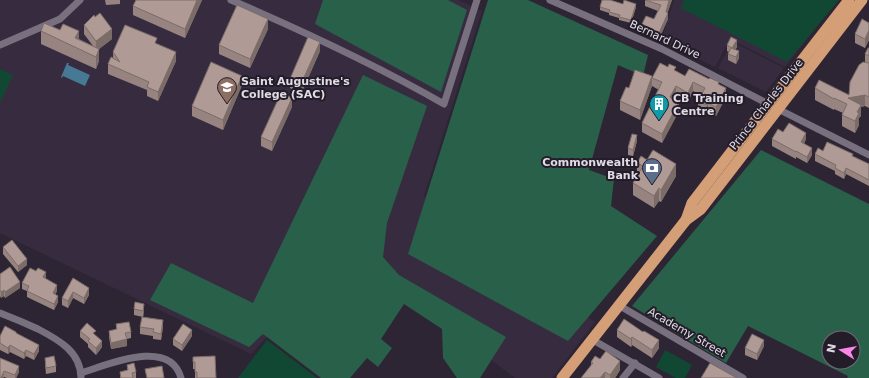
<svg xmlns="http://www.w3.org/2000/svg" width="869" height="378" font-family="'DejaVu Sans',sans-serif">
<rect width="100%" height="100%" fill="#2d2533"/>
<!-- built -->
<g fill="#372c3f">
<path d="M0 0H458L482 11 424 196 595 322 552 378H515L384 279 292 310 251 354 0 233Z"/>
<path d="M674 0H838L785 67 730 39 715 67 661 41Z"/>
<path d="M732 42 784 68 766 92 718 68Z"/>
</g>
<!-- green -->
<g fill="#114834">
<path d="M684 0H839L787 62 681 8Z"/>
<path d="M0 69 13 75 0 103Z"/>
<path d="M267 340 317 378H238Z"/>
<path d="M665 350 692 365 685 378H676L656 367Z"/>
</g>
<!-- forest -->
<g fill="#29604a" fill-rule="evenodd">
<path d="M323 0H448L467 10 441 92 315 24Z"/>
<path d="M488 0H528L648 55 643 76 618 65 589 170 614 179 611 206 657 236 568 341 408 254Z"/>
<path d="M363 75 427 106 387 223 383 257 399 275 506 337 480 378H457L443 358 442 329 404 304 381 339 392 348 378 367 367 358 350 378H321L263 334 249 347 150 300 171 263 253 303Z"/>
<path d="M761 150 869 204V378H847L848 376 748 326 726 363 632 306ZM829 338H853V362H829Z"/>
</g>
<!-- water -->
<path fill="#457994" d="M67 63H69L68 65 90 75 85 86 63 76 62 78 61 77Z"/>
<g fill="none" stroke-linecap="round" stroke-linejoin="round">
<!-- minor -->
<g stroke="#786f7f" stroke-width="7">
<path d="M231 0C303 31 376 65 444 104L477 0"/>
<path d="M550 0 662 49 778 109 869 155"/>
<path d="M0 45 60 19 80 0"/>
<path d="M620 306 743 378"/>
<path d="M0 313C13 318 25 323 38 329 59 340 81 352 81 378"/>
<path d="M593 340 659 378"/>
<path d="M81 373C107 365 170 337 181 378"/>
<path d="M623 378 635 363"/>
</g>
<!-- trunk -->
<g stroke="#d49e76" stroke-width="11">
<path d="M686 220 692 203 768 104 849 0"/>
<path d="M562 378 686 220 701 209 862 0"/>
</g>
</g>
<!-- wall -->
<g fill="#978480">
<path d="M105 0H120V4L106 5Z"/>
<path d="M202 0 185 38 133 15V6Z"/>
<path d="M645 0H672L667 13 668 19 659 39 642 31V24L654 19 658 11 645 6Z"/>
<path d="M600 7H636L631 23 619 20V18L609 15V13L600 10Z"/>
<path d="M869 23V40L865 48 855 43V34Z"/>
<path d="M84 25 112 39 99 49V61L96 69 41 44V31L79 39 93 46 84 34Z"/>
<path d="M268 29 250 68 219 54V45Z"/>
<path d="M157 44 176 61 158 101 147 96V90L108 74V64L113 58V52Z"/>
<path d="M727 45 737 47 735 50 739 58 736 64 728 60V54L729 52 727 51Z"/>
<path d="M869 48V108L865 106 861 107V116L859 118V125L855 133 842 126V115L843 113 834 109V110L815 100V88L849 95 865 63V54Z"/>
<path d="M320 51 301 94 290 88V79Z"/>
<path d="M676 71 685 76 719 84 726 97 716 116 708 112 707 114 698 110V101L701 95 693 91 688 102 676 95 674 99 679 111 662 143 642 132V123L659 90 652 86V78Z"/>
<path d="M242 85 223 130 192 116V106Z"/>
<path d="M652 86 640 120 620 110V101L629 88Z"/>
<path d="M292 107 272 151 261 146V137Z"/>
<path d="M783 132 806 139 804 144 812 155 807 163 796 157V159L772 146V139Z"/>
<path d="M637 141 633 156 628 155V148Z"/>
<path d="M823 151 853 156 869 164V186L846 174 844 179 835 174V171L815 161V154Z"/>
<path d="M637 163 676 176 661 202 659 201 654 208 633 195V183L637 175Z"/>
<path d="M3 247 27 265 18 272 3 254Z"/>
<path d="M0 274 20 288 5 298 4 296 1 298 0 296Z"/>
<path d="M73 278 89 295 84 304 73 298 68 308 62 305V298Z"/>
<path d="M46 279 57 291 55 294 58 302 54 310 27 297V291L22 289V283Z"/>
<path d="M134 309 144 311 143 317 134 315Z"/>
<path d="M116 324 131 332V338L127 339V346L111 349 109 337V331L116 330Z"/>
<path d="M140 327H163L161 340 153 339V336L140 334Z"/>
<path d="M617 330 659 348 652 358 632 345 631 347 617 337Z"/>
<path d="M80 331 96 336 102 347 96 355 88 347V344L80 337Z"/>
<path d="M16 333 39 351 34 360 26 356 24 359 10 352 8 354 0 350V336Z"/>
<path d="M192 336 182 351 173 345V339Z"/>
<path d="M764 346 757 360 745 355V348Z"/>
<path d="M193 357 216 378H195V369H193Z"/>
<path d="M0 358 19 372 16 378H7L4 377 3 378H0Z"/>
<path d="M45 358 56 366V372L46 374 45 364Z"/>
<path d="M600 359 620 370 615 378H581L591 365V362Z"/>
<path d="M127 365 136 372V378H120V372L127 370Z"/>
</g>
<!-- shaded-wall -->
<g fill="#7b6c68">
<path d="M197 0H202L185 38V29Z"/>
<path d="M669 0H672L666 18V12Z"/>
<path d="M636 4V7L631 23V20Z"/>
<path d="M668 13V19L659 39V33Z"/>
<path d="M268 19V29L250 68V59Z"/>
<path d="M112 29V39L99 49V61L96 69V41Z"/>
<path d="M869 30V40L865 48V39Z"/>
<path d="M79 31V44L75 38Z"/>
<path d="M737 40V47L732 54V48Z"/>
<path d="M320 42V51L301 94V84Z"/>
<path d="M739 51V58L736 64V57Z"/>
<path d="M176 52V61L158 101V92Z"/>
<path d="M242 76V85L223 130V120Z"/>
<path d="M652 76V86L640 120V110Z"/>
<path d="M693 82V91L688 102V93Z"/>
<path d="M676 86V95L670 106V97Z"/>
<path d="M726 88V97L716 116V107Z"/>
<path d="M865 95V106L861 107V116L859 118V125L855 133V121L848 98Z"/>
<path d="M292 98V107L272 151V142Z"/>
<path d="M679 102V111L662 143V134Z"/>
<path d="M708 103V112L707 114V105Z"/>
<path d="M806 133V139L801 148V142Z"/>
<path d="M637 135V141L633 156V150Z"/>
<path d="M812 148V155L807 163V157Z"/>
<path d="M676 164V176L661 202V190Z"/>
<path d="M846 168V174L844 179V173Z"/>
<path d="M659 188V201L654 208V196Z"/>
<path d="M27 259V265L18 272V266Z"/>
<path d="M46 272V279L43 277Z"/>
<path d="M20 282V288L5 298V292Z"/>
<path d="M57 285V291L53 299V293Z"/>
<path d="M89 288V295L84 304V298Z"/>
<path d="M4 290V296L1 298V292Z"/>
<path d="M73 292V298L68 308V301Z"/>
<path d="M58 296V302L54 310V304Z"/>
<path d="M144 304V311L143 317V311Z"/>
<path d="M163 320V327L161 340V334Z"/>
<path d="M192 330V336L182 351V345Z"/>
<path d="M632 337V345L631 347V339Z"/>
<path d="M127 339V346L111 349V343Z"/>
<path d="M659 340V348L652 358V350Z"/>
<path d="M764 340V346L757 360V354Z"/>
<path d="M102 341V347L96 355V348Z"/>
<path d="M10 345V352L8 354V348Z"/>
<path d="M39 345V351L34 360V354Z"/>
<path d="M26 350V356L24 359V353Z"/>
<path d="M620 361V370L615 378H610V375Z"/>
<path d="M19 366V372L16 378H15V375Z"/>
<path d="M4 371 3 378H1Z"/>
<path d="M605 372V378H600Z"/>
</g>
<!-- building -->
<g fill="#b09a95" stroke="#7b6c68">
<path d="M136 0H197L185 29 133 6Z"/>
<path d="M602 0H610L623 4 624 0 636 4 631 20 619 17 620 15 609 12 610 10 600 7Z"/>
<path d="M645 0H669L666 12 668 13 659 33 642 24 646 16 654 19 661 5Z"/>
<path d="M237 5 268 19 250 59 219 45Z"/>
<path d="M100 13 112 29 96 41 84 25 94 15 95 17Z"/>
<path d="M862 19 869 23V30L865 39 855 34Z"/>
<path d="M44 23 60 30 63 24 79 31 75 38 99 49 96 57 41 31Z"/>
<path d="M125 25 157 38 155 43 176 52 158 92 147 87 149 82 108 64 111 57 120 62 113 52Z"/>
<path d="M308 37 320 42 301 84 290 79Z"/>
<path d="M731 37 737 40 732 48 727 45Z"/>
<path d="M731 48 739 51 736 57 728 54Z"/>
<path d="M868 48H869V56L865 54Z"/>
<path d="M211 62 242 76 223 120 192 106Z"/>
<path d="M863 62 869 63V97L865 95 848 98 861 105 857 112 859 113 855 121 842 115 847 104 834 98V99L815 88 819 80 849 95 850 82 859 65Z"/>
<path d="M660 63 668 67 669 64 676 67 674 70 685 76 689 69 709 79 710 78 719 82 718 84 726 88 716 107 708 103 707 105 698 101 705 88 693 82 688 93 676 86 670 97 679 102 662 134 642 123 662 82 652 78Z"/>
<path d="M635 70 652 76 640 110 620 101 626 87 629 88Z"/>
<path d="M281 93 292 98 272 142 261 137Z"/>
<path d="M789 123 806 133 801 142 812 148 807 157 796 151V152L772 139 778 129 783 132Z"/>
<path d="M632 134 637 135 633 150 628 148Z"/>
<path d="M827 142 853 154 852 156 869 164V180L846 168 844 173 835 168 836 165 815 154 818 148 823 151Z"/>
<path d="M653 150 676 164 661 190 659 188 654 196 633 183 643 166 637 163 641 156 647 160Z"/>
<path d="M12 240 27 259 18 266 3 247Z"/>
<path d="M10 267 20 282 5 292 4 290 1 292 0 290V274Z"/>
<path d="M30 268 36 271 38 268 46 272 43 277 57 285 53 293 58 296 54 304 27 291 29 286 22 283Z"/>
<path d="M73 278 89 288 84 298 73 292 68 301 62 298Z"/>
<path d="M135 302 144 304 143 311 134 309Z"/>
<path d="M142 317 163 320 161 334 153 332 154 329 140 327Z"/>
<path d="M624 319 643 332 644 331 659 340 652 350 632 337 631 339 617 330Z"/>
<path d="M129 322 131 332 125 333 127 339 111 343 109 331 117 329 116 324Z"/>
<path d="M87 323 96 331 93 333 102 341 96 348 88 341 90 339 80 331Z"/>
<path d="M183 324 192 330 182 345 173 339Z"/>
<path d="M5 326 16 332V333L39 345 34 354 26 350 24 353 10 345 8 348 0 343V336Z"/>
<path d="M752 334 764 340 757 354 745 348Z"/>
<path d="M606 351 620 361 610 375 605 372 600 378H581L593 363 591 362 595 356 600 359Z"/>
<path d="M54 356 56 366 46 368 45 358Z"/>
<path d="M215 356 216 378H197V372H195V362H193V357Z"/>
<path d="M0 358 19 366 15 375 4 371 1 378H0Z"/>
<path d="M134 363 136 372 132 373 133 378H121L120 372 128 370 127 365Z"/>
<path d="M710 363 737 378H701Z"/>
<path d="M162 366 164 378H147L145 369Z"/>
</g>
<!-- icons -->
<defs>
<g id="school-pin" transform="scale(1)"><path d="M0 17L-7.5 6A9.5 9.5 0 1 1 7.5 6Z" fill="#8d6e63" stroke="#231c29"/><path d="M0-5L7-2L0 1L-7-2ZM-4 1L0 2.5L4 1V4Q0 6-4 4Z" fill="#fff"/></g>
<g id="building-pin" transform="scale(1)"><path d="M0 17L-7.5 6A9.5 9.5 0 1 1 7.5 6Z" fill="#0f9aa8" stroke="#231c29"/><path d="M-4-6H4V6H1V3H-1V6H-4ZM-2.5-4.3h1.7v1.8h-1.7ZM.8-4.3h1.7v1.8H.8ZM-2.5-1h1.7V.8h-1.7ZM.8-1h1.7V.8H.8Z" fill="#fff"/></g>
<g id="bank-pin" transform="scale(1)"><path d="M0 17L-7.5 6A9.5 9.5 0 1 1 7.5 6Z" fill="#5c6f8a" stroke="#231c29"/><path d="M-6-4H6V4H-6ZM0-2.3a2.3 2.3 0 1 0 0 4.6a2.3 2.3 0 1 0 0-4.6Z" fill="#fff"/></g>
</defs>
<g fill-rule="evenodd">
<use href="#school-pin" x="227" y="87"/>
<use href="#building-pin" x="659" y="104"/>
<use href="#bank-pin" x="652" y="168"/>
</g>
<g text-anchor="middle" stroke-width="4" stroke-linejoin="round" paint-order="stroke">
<!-- street labels -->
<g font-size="11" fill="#e0dbe4" stroke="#231c29">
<text transform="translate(665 39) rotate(25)" y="4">Bernard Drive</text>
<text transform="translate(766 104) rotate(-52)" y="4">Prince Charles Drive</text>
<text transform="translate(687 332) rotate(30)" y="4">Academy Street</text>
</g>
<!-- poi labels -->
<g font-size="11" font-weight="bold" fill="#e0dbe4" stroke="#231c29" text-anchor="start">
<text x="241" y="85">Saint Augustine's<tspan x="241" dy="13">College (SAC)</tspan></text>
<text x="673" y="102">CB Training<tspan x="673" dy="13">Centre</tspan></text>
<text x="638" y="166" text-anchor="end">Commonwealth<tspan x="638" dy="13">Bank</tspan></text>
</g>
</g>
<!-- north arrow -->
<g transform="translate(841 350) rotate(281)"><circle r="19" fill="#231c29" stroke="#6f6874"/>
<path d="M0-3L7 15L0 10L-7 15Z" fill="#fa87e7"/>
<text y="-6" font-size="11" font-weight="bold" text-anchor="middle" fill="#e0dbe4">N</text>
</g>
</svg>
